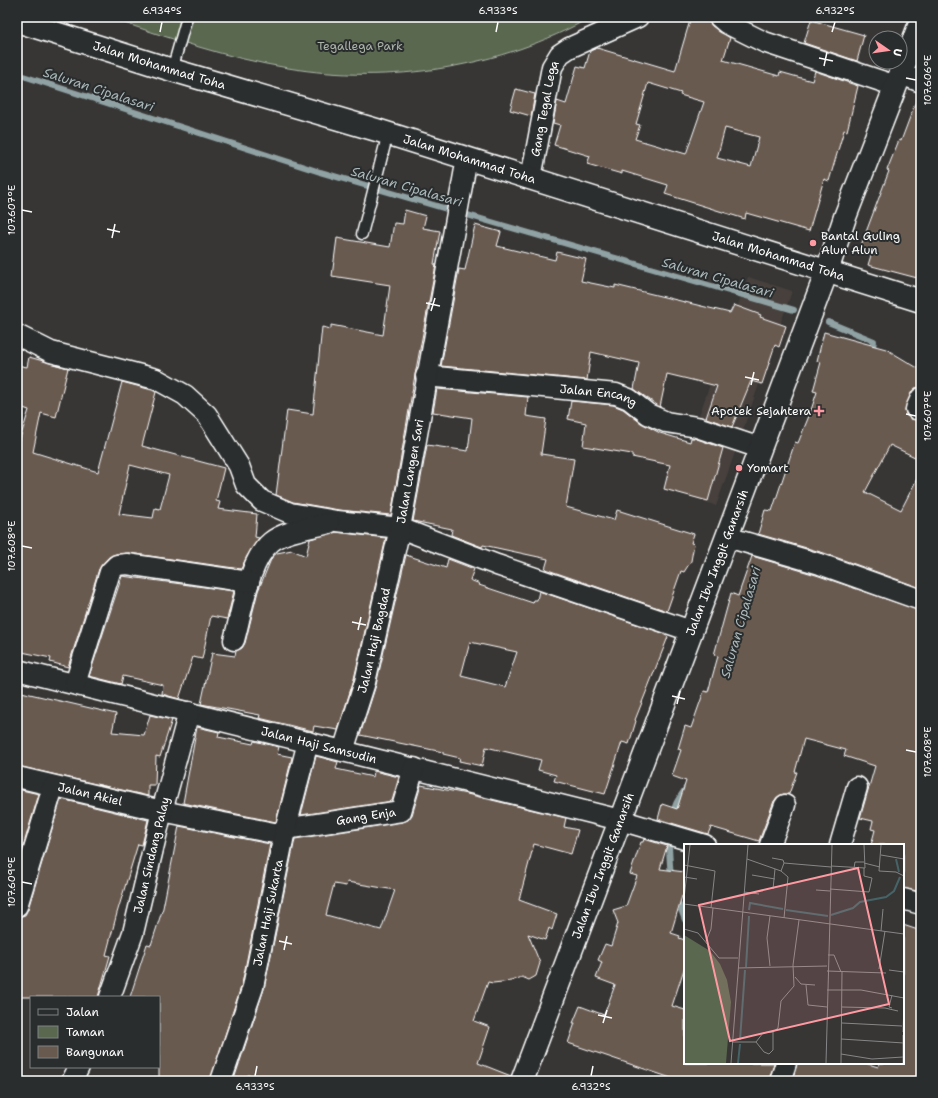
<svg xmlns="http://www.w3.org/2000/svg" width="938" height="1098" font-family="'Shantell Sans',sans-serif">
<rect width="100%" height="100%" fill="#373635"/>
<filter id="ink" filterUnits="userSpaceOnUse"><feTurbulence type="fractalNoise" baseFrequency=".025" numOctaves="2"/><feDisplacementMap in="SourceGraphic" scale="8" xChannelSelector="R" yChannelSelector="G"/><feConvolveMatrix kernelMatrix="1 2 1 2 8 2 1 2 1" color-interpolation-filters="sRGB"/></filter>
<g filter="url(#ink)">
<!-- built -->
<path fill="#46413d" d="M748 277 792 291 716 506 673 489Z"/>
<!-- green -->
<path fill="#5a6850" stroke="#acb4a8" d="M107 17H591C501 68 389 85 288 68 226 58 166 37 107 17Z"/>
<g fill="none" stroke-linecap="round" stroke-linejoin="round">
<!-- stream -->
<g stroke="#90a2a4" stroke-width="6">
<path d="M17 74 320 172 794 310"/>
<path d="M828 322 874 341 872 353"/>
<path d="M671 877C669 852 666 828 676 804 678 799 683 793 686 788"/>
<path d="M677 899 685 920"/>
</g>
</g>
<!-- building -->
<g fill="#695a50" stroke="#fff" fill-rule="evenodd">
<path d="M691 17H708L712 26 730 38 723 60 779 76 780 72 812 81 815 71 858 86 847 131 844 130 829 181 824 179 809 231 746 213 745 219 665 194 668 185 622 171V174L587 164 590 156 554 145 560 125 553 123 557 101 566 104 577 66 585 68 590 51 597 48 675 71ZM648 83 681 93 680 95 704 102 686 154 635 139 640 125 636 124ZM725 128 759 137 751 167 717 158Z"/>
<path d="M811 20 864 35 857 61 804 43Z"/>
<path d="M516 89 535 94 531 116 510 110Z"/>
<path d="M919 93H921V279L868 265 872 252 860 248 889 171 887 170 899 140 901 141Z"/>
<path d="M405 210 426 216 423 228 440 231 434 264 436 265 415 375 391 515 339 510 293 502 276 495 287 410 313 414 322 327 331 329V325L383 335 390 285 332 276 337 238 390 247 394 223 403 224Z"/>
<path d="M475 225 501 232 497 246 555 260 557 252 586 259 581 281 615 288V285L730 313 734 305 761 315 760 317 786 326 779 347 775 345 762 384 751 381 732 427 706 418 717 386 667 374 660 407 634 389 639 363 591 352 587 380 441 366 459 269 465 270Z"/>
<path d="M824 332 886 349 921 370V387L915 388 911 393 905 410 906 415 911 419H921V460L890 445 865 492 901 510 921 471V588L824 553 758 534 765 510 772 511 795 442 798 443 809 416 817 392 813 391 821 362 817 361Z"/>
<path d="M29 357 68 368 56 417 41 413 33 452 98 472 122 382 152 390 156 392 142 446 224 468 216 501 220 502 218 509 257 514 255 537 259 538 247 556 241 569 129 553 116 554 109 557 99 569 68 667 50 662 51 658 17 651V448L29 410 17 406V365L27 367ZM130 465 169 475 160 509 155 508 153 518 119 514Z"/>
<path d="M437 389 528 397 526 416 546 419 541 454 574 459 566 507 614 520 617 510 694 534 691 543 694 544 691 561 684 572 681 571 667 611 545 569 548 559 483 545 482 547 451 535 452 529 413 521 427 445 468 451 472 418 433 412Z"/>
<path d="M571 401 613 405 623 409 641 423 660 433 690 442 691 438H694L723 448 708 501 664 489 670 465 632 457V454L583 446 586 423 568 419Z"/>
<path d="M335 532 386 538 354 679 338 730 314 726 313 731 259 718 260 715 201 704 212 653 235 656 236 651 242 648 245 643 258 591 272 557 277 553 292 550 306 556 310 539Z"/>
<path d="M406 555 446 568 448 559 474 569 470 580 480 584 479 585 533 603 534 600H537L539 591 660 632 668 637 635 720 636 721 629 744 622 742 605 794 554 781 556 775 538 770 541 760 486 747 482 766 459 761 460 758 443 754V752L360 735 376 685ZM470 642 517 652 505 687 461 676Z"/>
<path d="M752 556 816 575 921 611V889L918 888 917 891 903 888V845H871L875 830 871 829 873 821 860 818 875 766 844 756 846 750 804 739 795 772H797L789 794H783L774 801 759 841 711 827 708 834 658 819 662 804 677 809 686 781 672 776 681 750 678 749 685 726 691 728 704 691 708 692 718 656 714 655 731 593 738 596Z"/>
<path d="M122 576 234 591 227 619 211 616 202 659 193 657 179 699 162 694 163 685 123 676 121 684 89 676Z"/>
<path d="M17 691 116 714 112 732 144 735 150 715 172 720 160 757 156 756 155 785H148V796L17 766Z"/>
<path d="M197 727 219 732 218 737 253 744 254 741 279 747 277 754 292 757 276 822 183 803Z"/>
<path d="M316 756 338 762 336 769 373 777 374 771 399 777 392 801 301 815Z"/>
<path d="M421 785 467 794 566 818 564 827 578 830 571 854 534 844 519 900 557 914 552 930 549 928 545 940 528 934 540 963 536 976 529 980 522 977 511 981 493 983 488 982 474 1021 490 1027 478 1063 511 1076 510 1081H269L248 1075 245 1081 234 1079 264 989 295 839 403 822 408 820 412 815ZM347 882 395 890 381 930 326 915 334 884 346 886Z"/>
<path d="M17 789 39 794 17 866Z"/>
<path d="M61 799 148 820 142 845 138 844 117 913 106 955 110 956 98 997H17V917L25 915 28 909Z"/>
<path d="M179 826 270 844 242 984 210 1081H159V997H130L147 944 151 945 163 908Z"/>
<path d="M644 839 667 846 660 869 685 872V896H682L671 933 680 936 679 938 685 940V966L672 1006 685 1010V1063H774L769 1081H671V1078L568 1043 575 1023H573L580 1006 604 1015 615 985 596 978 602 962 598 960 605 944 611 946 618 923 613 910 626 906 637 876 630 874 641 842H643Z"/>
<path d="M903 925 921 931V1081H792L797 1063H865L878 1067 880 1063H903Z"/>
</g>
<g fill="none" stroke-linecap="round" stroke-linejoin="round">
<!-- service casing -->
<g stroke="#fff" stroke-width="13">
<g id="service">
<path d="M172 70 187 17"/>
<path d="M362 234 388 133"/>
</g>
</g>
<!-- minor casing -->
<g stroke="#fff" stroke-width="23">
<g id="minor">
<path d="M719 17 726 23 764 42 896 86"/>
<path d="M901 74 921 82"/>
<path id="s1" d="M531 178 552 67 560 54 569 48 638 17"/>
<path d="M17 335 51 352 156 379 185 395 207 415 239 466 246 485 262 501 290 513 337 521 400 528 497 565 691 631"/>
<path id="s2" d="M426 376 616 394 629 399 648 414 666 422 697 427 760 448"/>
<path d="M916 409 921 398"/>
<path d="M727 537 820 564 921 600"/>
<path d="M234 640C242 613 248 561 271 542 286 530 311 528 329 523"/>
<path id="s3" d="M17 670 620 820 705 845"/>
<path d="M75 684 110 572 117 565 127 564 249 582"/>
<path id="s4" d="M343 751 365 682 400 528 467 158"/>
<path id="s5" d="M17 777 162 811 284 835"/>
<path id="s6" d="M285 829 401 811 414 768"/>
<path d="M770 845 785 805"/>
<path d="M840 845 857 787"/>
<path d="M903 899 921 904"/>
<path d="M17 906 53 787"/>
<path id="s7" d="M110 997 133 933 162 811 189 712"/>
<path d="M72 1081 79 1067"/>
<path id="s8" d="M221 1081 253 987 284 835 308 742"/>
<path d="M780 1081 786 1063"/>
</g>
</g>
<!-- secondary casing -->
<g stroke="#fff" stroke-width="25">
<g id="secondary">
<path id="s9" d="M17 21 172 70 380 131 921 301"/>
<path id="s10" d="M522 1081 827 271 845 217 921 21"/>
</g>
</g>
<!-- service -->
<use href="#service" stroke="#2a2d2e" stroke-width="10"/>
<!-- minor -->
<use href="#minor" stroke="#2a2d2e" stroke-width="20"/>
<!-- secondary -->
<use href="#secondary" stroke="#2a2d2e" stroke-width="22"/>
</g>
</g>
<!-- ticks -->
<path fill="none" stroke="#fff" stroke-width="1.5" d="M160 32 162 22M496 32 498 22M832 32 835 22M819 58 833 61M824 66 827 52M906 78 916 80M22 210 32 212M107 229 120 232M112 238 115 224M426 303 440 306M431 311 435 298M745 377 759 380M751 385 754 372M906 414 916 416M22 546 32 548M352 622 366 625M358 630 361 617M672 696 685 699M677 704 680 691M906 750 916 752M22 882 32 884M279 941 292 944M284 950 287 936M598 1015 612 1018M603 1023 607 1010M255 1076 257 1066M591 1076 593 1066"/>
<!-- markers -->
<g fill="#ff9aa2" stroke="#2a2d2e" stroke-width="1.5">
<circle cx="813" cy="243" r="4"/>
<path d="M817 405h4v4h4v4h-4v4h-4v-4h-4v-4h4z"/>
<circle cx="739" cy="468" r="4"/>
</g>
<g text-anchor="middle" stroke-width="4" stroke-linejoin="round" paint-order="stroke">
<!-- park labels -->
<g font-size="12" fill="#acb4a8" stroke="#2a2d2e">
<text x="360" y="50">Tegallega Park</text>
</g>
<!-- street labels -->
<g font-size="12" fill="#fff" stroke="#2a2d2e">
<text dy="4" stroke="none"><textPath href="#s9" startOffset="149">Jalan Mohammad Toha</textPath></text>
<text dy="4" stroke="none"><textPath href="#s1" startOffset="71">Gang Tegal Lega</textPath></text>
<text dy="4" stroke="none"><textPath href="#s9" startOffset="473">Jalan Mohammad Toha</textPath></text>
<text dy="4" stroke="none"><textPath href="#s9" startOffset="797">Jalan Mohammad Toha</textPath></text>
<text dy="4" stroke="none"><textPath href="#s2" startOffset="174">Jalan Encang</textPath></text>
<text dy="4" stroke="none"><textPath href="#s4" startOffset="288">Jalan Langen Sari</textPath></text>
<text dy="4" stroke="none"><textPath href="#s10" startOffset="554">Jalan Ibu Inggit Ganarsih</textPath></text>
<text dy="4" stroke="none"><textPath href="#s4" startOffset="115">Jalan Haji Bagdad</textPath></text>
<text dy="4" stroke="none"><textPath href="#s3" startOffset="311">Jalan Haji Samsudin</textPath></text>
<text dy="4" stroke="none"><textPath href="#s5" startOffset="75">Jalan Akiel</textPath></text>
<text dy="4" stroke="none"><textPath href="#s6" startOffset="82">Gang Enja</textPath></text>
<text dy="4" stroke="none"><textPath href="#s7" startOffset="148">Jalan Sindang Palay</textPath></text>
<text dy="4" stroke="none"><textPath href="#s10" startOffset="230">Jalan Ibu Inggit Ganarsih</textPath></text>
<text dy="4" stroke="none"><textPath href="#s8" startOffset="175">Jalan Haji Sukarta</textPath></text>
</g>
<!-- poi labels -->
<g font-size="12" fill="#fff" stroke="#2a2d2e" text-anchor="start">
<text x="821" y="240">Bantal Guling<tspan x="821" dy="14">Alun Alun</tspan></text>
<text x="811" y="415" text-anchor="end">Apotek Sejahtera</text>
<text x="747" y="472">Yomart</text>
</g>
<!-- water labels -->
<g font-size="13" font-style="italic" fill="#acb9bb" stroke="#2a2d2e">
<text transform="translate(99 89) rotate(18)" y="5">Saluran Cipalasari</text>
<text transform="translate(407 186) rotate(16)" y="5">Saluran Cipalasari</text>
<text transform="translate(718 277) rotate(16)" y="5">Saluran Cipalasari</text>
<text transform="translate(740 622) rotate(-74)" y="5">Saluran Cipalasari</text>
</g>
</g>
<!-- overview -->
<g transform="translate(684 844)">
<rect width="220" height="220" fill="#373635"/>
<path d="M0 91 26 107 36 120 43 136 47 158 42 219H0Z" fill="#5a6850"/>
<path fill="none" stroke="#466467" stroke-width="2" d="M212 15 215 28M65 66 66 59 99 65M102 66 144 72M147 71 169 64 176 58 202 53 210 47 216 33M62 123 65 72M56 196 61 126M54 219 56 200"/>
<path fill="none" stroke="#878686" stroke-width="1" d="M197 1 195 27 212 28 220 32M197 11 220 15M88 14 99 16 100 19M63 15 97 27 100 19M100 19 147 23M180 19 196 23M0 21 31 27 27 64M147 22 181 24 180 1M170 24 171 18H180M97 27 104 33 100 74M68 31 91 35M0 33 13 35M89 45 91 25M146 45 185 48 188 34 180 32V24M132 46 146 47M60 48 75 50M0 55 6 1M0 60 220 90M86 72 83 94 86 122M0 85 14 89 35 114H54M197 87 199 65M22 97 27 85 29 64M144 111H150L157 128M54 124 143 122M195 125 201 87M205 126 220 128M143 127 202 129M111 133 117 140 131 141M122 141 124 161 143 163M143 146H177L220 154M208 151 205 163 208 164M158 163 201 164 214 167M158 179 218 182M219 188 220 160M219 191V219M157 195 220 199M48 198H72M72 198 79 189 89 188 94 184 97 157 110 142 109 121 115 76M72 198 80 208 85 210 89 206V188M157 210 188 215 219 213M47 219 64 1M142 219 148 1M157 219 158 128"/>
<path fill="#ff9aa2" fill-opacity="0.15" stroke="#ff9aa2" stroke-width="2" d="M174 24 205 160 46 197 15 61Z"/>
<rect width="220" height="220" fill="none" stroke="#fff" stroke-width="2"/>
</g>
<!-- margin -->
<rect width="938" height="1098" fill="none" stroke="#2a2d2e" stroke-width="44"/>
<!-- legend -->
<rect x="30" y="996" width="130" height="72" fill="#2a2d2e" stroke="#7f8182"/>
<rect x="38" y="1009" width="20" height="6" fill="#2a2d2e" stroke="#7f8182"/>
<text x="66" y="1016" font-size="12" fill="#ffffff">Jalan</text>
<rect x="38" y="1026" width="20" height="12" fill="#5a6850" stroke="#7f8182"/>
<text x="66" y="1036" font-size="12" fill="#ffffff">Taman</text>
<rect x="38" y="1046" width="20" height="12" fill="#695a50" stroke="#7f8182"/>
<text x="66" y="1056" font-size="12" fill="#ffffff">Bangunan</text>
<!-- north arrow -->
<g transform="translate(888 50) rotate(103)"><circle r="19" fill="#2a2d2e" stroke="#7f8182"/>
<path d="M0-3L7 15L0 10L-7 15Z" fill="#ff9aa2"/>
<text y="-6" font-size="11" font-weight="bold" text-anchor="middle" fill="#ffffff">U</text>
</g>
<rect x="22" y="22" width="894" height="1054" fill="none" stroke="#fff" stroke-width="1.5"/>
<g font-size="10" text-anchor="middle" fill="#fff">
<text x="162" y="14">6.934°S</text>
<text x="498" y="14">6.933°S</text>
<text x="835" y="14">6.932°S</text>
<text transform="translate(927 80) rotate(-90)" y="4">107.606°E</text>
<text transform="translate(11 210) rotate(-90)" y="4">107.607°E</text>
<text transform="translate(927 416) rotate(-90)" y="4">107.607°E</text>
<text transform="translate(11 546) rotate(-90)" y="4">107.608°E</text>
<text transform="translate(927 752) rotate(-90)" y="4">107.608°E</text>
<text transform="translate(11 882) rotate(-90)" y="4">107.609°E</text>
<text x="255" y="1090">6.933°S</text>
<text x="591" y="1090">6.932°S</text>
</g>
</svg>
